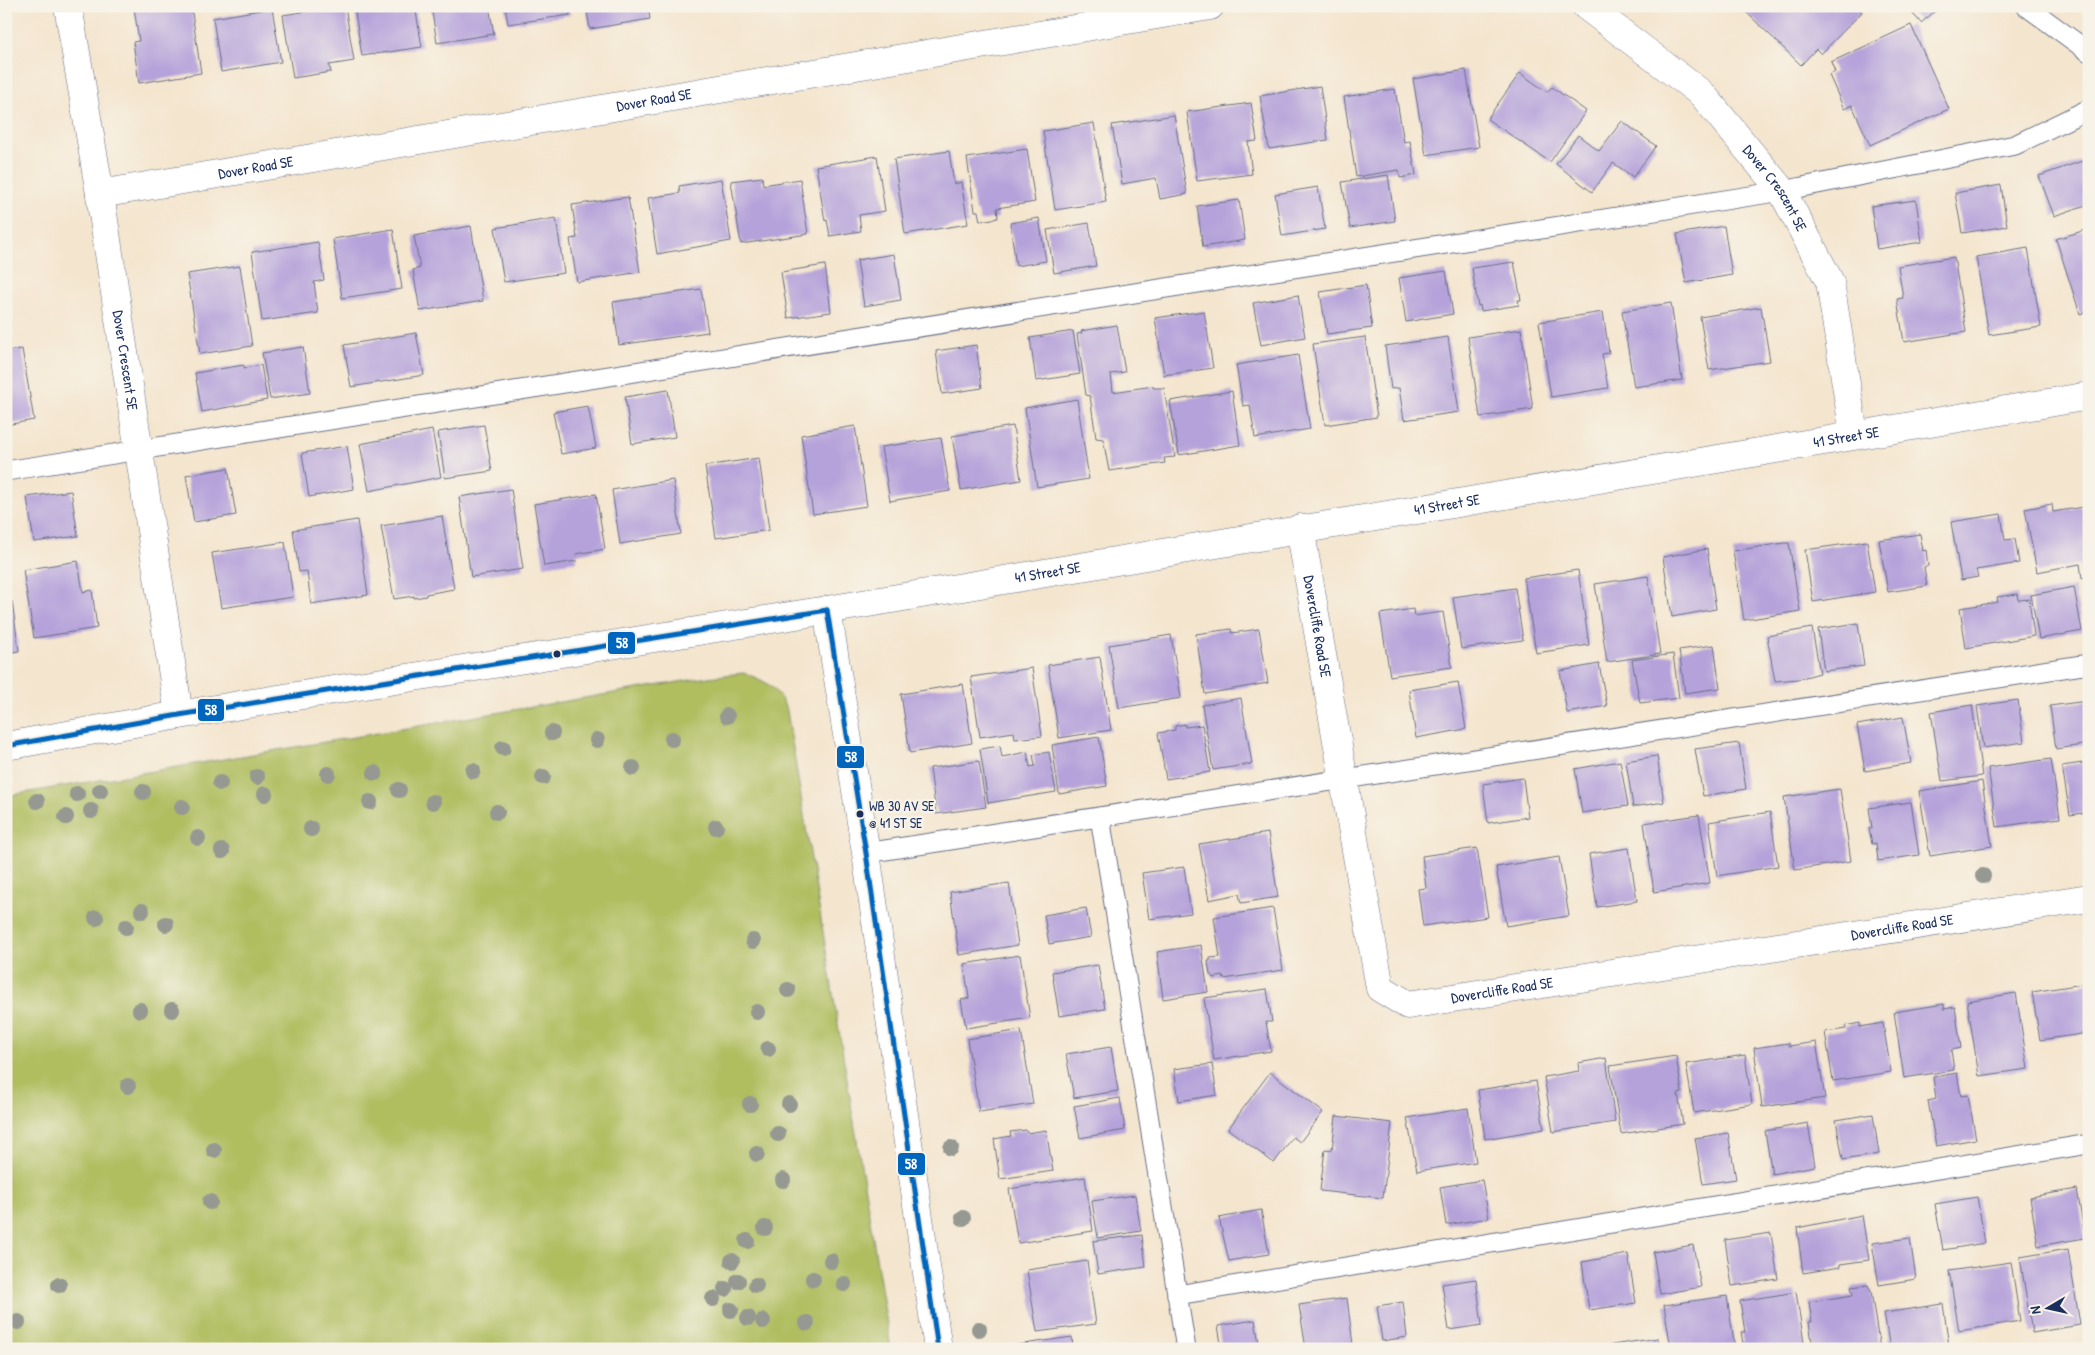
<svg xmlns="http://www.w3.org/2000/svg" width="2095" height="1355" font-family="'Patrick Hand',sans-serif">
<rect width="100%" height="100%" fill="#f7f3e8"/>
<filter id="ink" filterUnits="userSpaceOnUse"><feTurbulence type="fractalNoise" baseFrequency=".02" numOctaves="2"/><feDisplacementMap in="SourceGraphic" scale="10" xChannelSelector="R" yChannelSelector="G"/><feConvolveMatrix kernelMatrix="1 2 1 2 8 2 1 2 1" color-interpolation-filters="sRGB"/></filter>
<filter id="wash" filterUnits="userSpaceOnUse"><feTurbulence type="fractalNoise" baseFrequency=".0096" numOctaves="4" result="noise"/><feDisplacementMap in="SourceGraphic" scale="20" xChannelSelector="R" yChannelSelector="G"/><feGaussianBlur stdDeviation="1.12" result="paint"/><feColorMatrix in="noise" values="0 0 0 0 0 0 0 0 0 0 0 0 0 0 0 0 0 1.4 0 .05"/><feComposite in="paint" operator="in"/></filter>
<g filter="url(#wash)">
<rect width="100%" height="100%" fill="#f4e5ce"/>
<!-- green -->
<path fill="#b0be60" stroke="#66765f" d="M743 673C767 681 777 687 787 711L891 1349H6V796L708 677Z"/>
<g id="blocks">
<!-- building -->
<g fill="#b5a2da">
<path d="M144 6H191L201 73 139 83 133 42 139 41 134 8Z"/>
<path d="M339 6H345L354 61 329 65 331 72 293 78 283 15Z"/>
<path d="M354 6H415L422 47 362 56Z"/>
<path d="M431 6H489L494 34 437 43Z"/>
<path d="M505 6H569L570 15 508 24Z"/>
<path d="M586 6H648L650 19 590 29Z"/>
<path d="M1746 6H1856L1862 12 1821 54 1816 49 1801 65 1743 9Z"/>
<path d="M1906 6H1941L1921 23Z"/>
<path d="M272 8 281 62 221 72 213 18Z"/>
<path d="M1911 25 1949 109 1870 145 1852 105 1844 109 1829 75 1835 72 1831 62Z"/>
<path d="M1466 70 1479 147 1426 155 1413 79Z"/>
<path d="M1520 73 1547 92 1552 87 1586 111 1550 162 1487 119Z"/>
<path d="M1320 86 1328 140 1269 149 1260 96Z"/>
<path d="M1395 89 1404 142 1410 141 1416 175 1400 178 1399 170 1356 177 1344 97Z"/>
<path d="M1251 103 1257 141 1248 142 1252 174 1197 181 1187 112Z"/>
<path d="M1174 115 1187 194 1160 199 1156 178 1122 184 1112 125Z"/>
<path d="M1622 121 1656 146 1633 177 1613 163 1592 192 1556 164 1578 135 1599 151Z"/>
<path d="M1094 123 1106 202 1055 210 1043 131Z"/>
<path d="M1027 149 1035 202 997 208 998 218 980 221 978 211H975L967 158Z"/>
<path d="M949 151 954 184 961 182 968 224 905 234 894 159Z"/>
<path d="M877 156 885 211 859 215 861 231 830 236 827 220 825 221 816 166Z"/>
<path d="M2085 160 2089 172V204L2054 216 2039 176Z"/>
<path d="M1388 175 1395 221 1350 228 1342 182Z"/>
<path d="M762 177 763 185 800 179 808 234 741 244 731 181Z"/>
<path d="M721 179 731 241 657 254 648 198 680 193 679 186Z"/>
<path d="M2001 185 2007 226 1962 233 1955 193Z"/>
<path d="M1318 187 1325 229 1282 236 1275 194Z"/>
<path d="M628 197 640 272 577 282 570 239 577 238 572 205Z"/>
<path d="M1239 200 1245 240 1203 247 1197 206Z"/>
<path d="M1916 200 1922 242 1877 249 1871 206Z"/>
<path d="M556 218 564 273 504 282 495 228Z"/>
<path d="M1039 218 1046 261 1016 266 1010 223Z"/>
<path d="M1089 223 1096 266 1054 273 1047 230Z"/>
<path d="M471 226 483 301 420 311 413 270 420 268 414 236Z"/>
<path d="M1724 226 1732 275 1686 283 1677 234Z"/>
<path d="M393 229 402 289 342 298 333 239Z"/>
<path d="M2089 229V311L2080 314 2056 239Z"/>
<path d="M318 242 324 280 314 282 318 313 262 321 252 252Z"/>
<path d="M2028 248 2041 327 1989 335 1976 257Z"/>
<path d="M894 254 901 300 864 306 857 260Z"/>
<path d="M1954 257 1966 332 1904 342 1897 299 1903 298 1898 266Z"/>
<path d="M1514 262 1521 300H1518L1519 305 1481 311 1480 305 1478 306 1472 268Z"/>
<path d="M825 265 831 312 788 318 781 272Z"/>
<path d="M240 266 252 346 200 354 187 274Z"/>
<path d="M1446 271 1453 314 1406 322 1399 278Z"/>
<path d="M1366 285 1372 328 1327 334 1320 292Z"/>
<path d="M701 289 708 332 619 345 613 302Z"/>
<path d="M1298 295 1305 337 1261 345 1253 303Z"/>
<path d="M1671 303 1682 380 1634 387 1622 311Z"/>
<path d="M1761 307 1770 361 1709 370 1700 317Z"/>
<path d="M1204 311 1213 368 1164 375 1155 318Z"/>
<path d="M1603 312 1609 353 1602 354 1608 388 1551 397 1539 322Z"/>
<path d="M1117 325 1125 372 1111 374 1113 392 1153 386V388H1164L1175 457 1164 458 1165 463 1109 471 1103 439 1096 438 1090 396 1086 395 1077 334 1082 333 1081 331Z"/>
<path d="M1521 329 1533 409 1480 417 1468 337Z"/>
<path d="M1073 331 1080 374 1036 381 1030 338Z"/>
<path d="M416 333 424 375 351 387 344 345Z"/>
<path d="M1365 337 1377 417 1325 425 1313 344Z"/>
<path d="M1448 337 1459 412 1404 420 1399 388 1391 389 1385 346Z"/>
<path d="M976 345 982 388 942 394 936 351Z"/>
<path d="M303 347 310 393 270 399 262 353Z"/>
<path d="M22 349 34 420 6 425V351Z"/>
<path d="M1298 355 1310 429 1255 438 1250 405 1243 406 1236 365Z"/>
<path d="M244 365V368L261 365 267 400 202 412 195 373Z"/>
<path d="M668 390 675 437 632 444 625 397Z"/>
<path d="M1232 391 1240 445 1179 455 1170 401Z"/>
<path d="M1077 399 1089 479 1037 487 1025 408Z"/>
<path d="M588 406 596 448 561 454 553 412Z"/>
<path d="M484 425 492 471 445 478 438 432Z"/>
<path d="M855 426 867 506 813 514 801 435Z"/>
<path d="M1013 426 1021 480 961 490 952 436Z"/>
<path d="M432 430 441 477 369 491 360 444Z"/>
<path d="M941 438 950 491 890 501 881 447Z"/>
<path d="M347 446 354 489 309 497 302 453Z"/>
<path d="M759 458 769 530 716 538 705 466Z"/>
<path d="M228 468 236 515 194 522 186 475Z"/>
<path d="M673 480 681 534 620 544 612 490Z"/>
<path d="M511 489 523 569 471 577 459 497Z"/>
<path d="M71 491 78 536 34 542 27 497Z"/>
<path d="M596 494 605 549 576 554 577 561 544 566 534 504Z"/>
<path d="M2052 504 2053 512 2089 506V577L2082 578 2080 564 2037 572 2025 509Z"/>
<path d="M2001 514 2005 540 2015 539 2019 563 1976 570 1978 577 1961 580 1951 522Z"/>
<path d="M442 516 454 589 426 594V596L414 598V596L394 599 381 526Z"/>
<path d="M357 520 368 595 311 604 307 571 299 572 293 530Z"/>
<path d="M1920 534 1923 551 1926 550 1928 566 1924 567 1927 586 1888 592 1879 540Z"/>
<path d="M1867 541 1875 592 1813 602 1805 550Z"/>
<path d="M285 542 293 597 221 608 212 553Z"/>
<path d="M1784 543H1789L1800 611 1744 620 1733 551Z"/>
<path d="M1707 549 1716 609 1672 617 1663 557Z"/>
<path d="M78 561 83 592 92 590 97 628 34 638 23 570Z"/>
<path d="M1578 570 1589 645 1536 653 1524 578Z"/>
<path d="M1648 576 1660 654 1607 662 1595 584Z"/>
<path d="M2074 587 2082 631 2039 639 2031 595Z"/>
<path d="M1515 588 1523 640 1461 649 1453 597Z"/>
<path d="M2017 594 2018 600 2029 599 2034 636 1966 648 1960 608 1998 602 1997 597Z"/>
<path d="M12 601 19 651 6 653V602Z"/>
<path d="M1413 609 1414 616 1443 612 1452 667 1390 676 1380 614Z"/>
<path d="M1858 623 1864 666 1824 671 1818 629Z"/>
<path d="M1812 628 1820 673 1798 679 1775 681 1767 636Z"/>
<path d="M1231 629 1232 633 1259 629 1268 683 1205 694 1196 634Z"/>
<path d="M1171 635 1181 698 1119 708 1109 645Z"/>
<path d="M1714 645 1720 688 1685 693 1679 650Z"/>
<path d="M1673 654 1679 698 1640 703 1632 660Z"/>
<path d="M1100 657 1111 730 1059 738 1048 665Z"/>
<path d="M1599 664 1607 706 1567 713 1560 671Z"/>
<path d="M1032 668 1042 736 1015 739 1014 732 980 737 971 677Z"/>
<path d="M1458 682 1466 729 1416 738 1409 690Z"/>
<path d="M963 684 972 743 910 753 901 694Z"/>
<path d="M1241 698 1252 764 1213 770 1202 705Z"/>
<path d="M2018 700 2024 742 1983 748 1977 706Z"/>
<path d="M2087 701 2089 744 2056 749 2050 706Z"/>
<path d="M1972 705 1982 776 1942 781 1931 712Z"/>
<path d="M1903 717 1911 763 1865 771 1857 725Z"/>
<path d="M1185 724V727L1202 725 1210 772 1166 779 1158 733 1175 730V726Z"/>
<path d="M1099 737 1107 786 1059 794 1052 745Z"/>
<path d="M1739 743 1746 789 1703 796 1695 749Z"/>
<path d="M1000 746 1002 757 1027 752 1030 767 1035 766 1033 755 1049 752 1056 792 988 803 980 749Z"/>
<path d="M1657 756 1664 802 1633 807 1626 761Z"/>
<path d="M2051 759 2060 818 1997 827 1988 768Z"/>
<path d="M979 761 986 807 936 814 930 768Z"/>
<path d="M1620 761 1628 806 1582 813 1575 769Z"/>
<path d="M2089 762V812L2070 815 2062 766Z"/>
<path d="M1523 778 1528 817 1488 823 1483 784Z"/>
<path d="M1982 781 1992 846 1930 856 1919 791Z"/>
<path d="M1840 789 1851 861 1795 870 1784 797Z"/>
<path d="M1911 802 1919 855 1878 861 1876 843 1872 844 1869 828H1872L1869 808Z"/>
<path d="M1770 812 1778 866 1717 876 1709 822Z"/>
<path d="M1699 815 1710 883 1654 892 1644 823Z"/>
<path d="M1268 833 1278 897 1241 903 1239 894 1209 900 1199 844Z"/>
<path d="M1477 848 1488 917 1423 926 1418 889 1426 888 1422 856Z"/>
<path d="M1629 848 1637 901 1597 907 1589 854Z"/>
<path d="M1559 857 1569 916 1506 926 1496 867Z"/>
<path d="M1184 867 1191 913 1149 919 1142 873Z"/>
<path d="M1009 883 1018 945 959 955 950 892Z"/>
<path d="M1086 908 1091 937 1049 944 1044 915Z"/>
<path d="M1273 908 1283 970 1224 979 1223 976 1213 978 1212 975H1210L1208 961H1210V958L1220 957 1214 917Z"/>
<path d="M1201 945 1208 992 1163 999 1157 952Z"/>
<path d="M1020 955 1030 1018 966 1028 961 1000 969 998 964 964Z"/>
<path d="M1098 965 1105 1009 1059 1016 1052 972Z"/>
<path d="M2089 983V1033L2040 1040 2032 992Z"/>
<path d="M1267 989 1272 1022H1266L1271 1051 1214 1060 1204 998Z"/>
<path d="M2016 993 2028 1069 1979 1076 1967 1001Z"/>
<path d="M1944 1004V1009L1955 1007 1961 1048 1951 1050 1954 1070 1904 1078 1894 1012Z"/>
<path d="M1860 1023V1027L1883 1023 1891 1072 1833 1081 1825 1032 1846 1029 1845 1026Z"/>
<path d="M1021 1030 1033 1104 979 1112 967 1039Z"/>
<path d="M1816 1042 1825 1098 1762 1107 1754 1048 1789 1043V1046Z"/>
<path d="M1111 1047 1118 1091 1074 1098 1066 1054Z"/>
<path d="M1745 1055 1752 1104 1694 1113 1686 1064Z"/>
<path d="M1676 1056 1682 1093 1678 1094 1683 1124 1621 1134 1610 1066Z"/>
<path d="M1606 1058 1615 1122 1553 1132 1544 1077 1579 1071 1578 1063Z"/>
<path d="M1212 1064 1217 1095 1179 1101 1174 1069Z"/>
<path d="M1270 1072 1323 1112 1300 1142 1293 1137 1274 1163 1228 1129Z"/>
<path d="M1957 1073 1961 1096 1968 1095 1976 1139 1936 1146 1928 1101 1936 1099 1933 1077Z"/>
<path d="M1536 1081 1544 1129 1485 1139 1478 1090Z"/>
<path d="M1120 1098 1125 1130 1080 1138 1074 1106Z"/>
<path d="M1468 1108 1476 1162 1417 1171 1407 1118Z"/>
<path d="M1873 1114 1879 1154 1843 1160 1836 1120Z"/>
<path d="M1336 1116 1392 1123 1383 1198 1320 1191 1325 1149 1332 1150Z"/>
<path d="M1808 1123 1815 1166 1772 1174 1765 1131Z"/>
<path d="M1026 1130 1027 1133 1046 1130 1053 1171 1000 1179 994 1139 1011 1136 1010 1132Z"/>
<path d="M1728 1133 1736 1179 1703 1184 1695 1138Z"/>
<path d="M1085 1177 1093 1231 1018 1243 1009 1189Z"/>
<path d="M1482 1180 1489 1218 1446 1225 1440 1187Z"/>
<path d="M2077 1189 2085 1238 2038 1246 2030 1197Z"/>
<path d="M1135 1195 1141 1231 1098 1238 1092 1201Z"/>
<path d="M1977 1197 1985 1243 1943 1250 1935 1204Z"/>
<path d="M1261 1210 1269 1254 1229 1261 1219 1218Z"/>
<path d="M1862 1215 1869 1260 1840 1264V1267L1803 1273 1797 1228Z"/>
<path d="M1771 1233 1778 1279 1732 1286 1725 1240Z"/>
<path d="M1142 1235 1146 1267 1098 1274 1093 1241Z"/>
<path d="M1910 1238 1916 1279 1879 1285 1872 1243Z"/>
<path d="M1693 1245 1701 1287 1660 1294 1653 1252Z"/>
<path d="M2068 1249 2080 1325 2032 1333 2020 1257Z"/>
<path d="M1628 1254 1636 1303 1589 1310 1582 1262Z"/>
<path d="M1087 1261 1096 1324 1037 1332 1027 1270Z"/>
<path d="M2011 1262 2020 1321 1959 1331 1949 1271Z"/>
<path d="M1476 1279 1482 1325 1449 1330 1442 1284Z"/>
<path d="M1868 1285 1871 1292 1880 1349H1813L1809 1322H1812L1809 1302 1853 1295 1851 1287Z"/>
<path d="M1796 1292 1805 1349H1744L1741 1332H1745L1740 1301Z"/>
<path d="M1727 1296 1735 1349H1671L1664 1305Z"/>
<path d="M1347 1298 1353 1345 1327 1349H1306L1299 1305Z"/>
<path d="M1403 1302 1407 1337 1382 1341 1377 1306Z"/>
<path d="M1943 1304 1949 1346 1929 1349H1890L1884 1313Z"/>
<path d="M1255 1320 1260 1349H1222L1218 1326Z"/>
<path d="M1072 1337 1073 1349H1018L1017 1345Z"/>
<path d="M1658 1338 1660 1349H1599V1347Z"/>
</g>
</g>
</g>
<g filter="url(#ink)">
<use href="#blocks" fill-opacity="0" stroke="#676f85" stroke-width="1"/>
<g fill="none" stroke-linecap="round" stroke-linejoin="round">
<!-- lane casing -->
<g stroke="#676f85" stroke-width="21">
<g id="lane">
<path d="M2026 6 2089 52"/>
<path d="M6 471 1782 191 2015 145 2089 109"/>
<path d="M1100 817 1186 1349"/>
<path d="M866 853 2089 664"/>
<path d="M1177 1295 2089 1144"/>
</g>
</g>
<!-- street casing -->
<g stroke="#676f85" stroke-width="29">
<g id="street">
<path id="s1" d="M68 6 100 194 179 715"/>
<path id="s2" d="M1586 6 1702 94 1782 191 1830 282 1854 435"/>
<path id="s3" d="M100 194 1210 6"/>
<path id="s4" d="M1300 528 1380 988 1408 1005 2089 898"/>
<path d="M827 610 866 853 938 1349"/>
<path id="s5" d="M6 746 179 715 827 610 2089 396"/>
</g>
</g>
<!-- lane -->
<use href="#lane" stroke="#fff" stroke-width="19"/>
<!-- street -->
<use href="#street" stroke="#fff" stroke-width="28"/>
<!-- bus-1 casing -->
<g stroke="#f7f3e8" stroke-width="9">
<g id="bus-1">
<path d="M827 610 866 853 938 1349"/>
<path d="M6 746 179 715 827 610"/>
</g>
</g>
<!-- bus-1 -->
<use href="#bus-1" stroke="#0065bd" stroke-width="5"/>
</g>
<!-- trees -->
<g fill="#959991">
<circle cx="727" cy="716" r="8"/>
<circle cx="552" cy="733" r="8"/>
<circle cx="672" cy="739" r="8"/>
<circle cx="597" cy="740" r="8"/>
<circle cx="503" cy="748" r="8"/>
<circle cx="633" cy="768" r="8"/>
<circle cx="473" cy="771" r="8"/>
<circle cx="375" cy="773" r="8"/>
<circle cx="328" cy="774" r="8"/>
<circle cx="257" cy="777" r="8"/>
<circle cx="543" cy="777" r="8"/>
<circle cx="220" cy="783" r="8"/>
<circle cx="399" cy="790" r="8"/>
<circle cx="100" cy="791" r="8"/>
<circle cx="143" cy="792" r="8"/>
<circle cx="77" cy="794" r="8"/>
<circle cx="265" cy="794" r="8"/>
<circle cx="37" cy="801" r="8"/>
<circle cx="370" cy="802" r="8"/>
<circle cx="433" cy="802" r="8"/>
<circle cx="182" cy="807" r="8"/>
<circle cx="91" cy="811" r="8"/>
<circle cx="497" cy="812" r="8"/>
<circle cx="66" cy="817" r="8"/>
<circle cx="716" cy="827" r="8"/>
<circle cx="311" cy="829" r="8"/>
<circle cx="198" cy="838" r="8"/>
<circle cx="222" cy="851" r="8"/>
<circle cx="1983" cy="876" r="8"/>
<circle cx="142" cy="911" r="8"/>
<circle cx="96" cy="918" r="8"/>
<circle cx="166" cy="924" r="8"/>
<circle cx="126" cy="927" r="8"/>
<circle cx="753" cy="941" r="8"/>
<circle cx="788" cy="990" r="8"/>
<circle cx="140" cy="1010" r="8"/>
<circle cx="172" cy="1010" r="8"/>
<circle cx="757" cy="1012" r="8"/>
<circle cx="768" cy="1049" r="8"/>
<circle cx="128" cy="1086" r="8"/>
<circle cx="750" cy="1104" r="8"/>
<circle cx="789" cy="1104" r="8"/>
<circle cx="778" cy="1134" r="8"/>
<circle cx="951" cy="1148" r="8"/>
<circle cx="214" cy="1150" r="8"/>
<circle cx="757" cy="1154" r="8"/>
<circle cx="783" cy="1180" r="8"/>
<circle cx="210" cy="1202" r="8"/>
<circle cx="963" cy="1218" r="8"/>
<circle cx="765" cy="1228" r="8"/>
<circle cx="747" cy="1241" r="8"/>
<circle cx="732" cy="1261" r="8"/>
<circle cx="831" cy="1261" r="8"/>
<circle cx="813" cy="1279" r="8"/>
<circle cx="738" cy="1281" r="8"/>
<circle cx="844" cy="1284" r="8"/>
<circle cx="59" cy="1285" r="8"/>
<circle cx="756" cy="1285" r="8"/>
<circle cx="725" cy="1289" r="8"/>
<circle cx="713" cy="1299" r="8"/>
<circle cx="731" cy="1310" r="8"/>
<circle cx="748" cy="1318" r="8"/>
<circle cx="763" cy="1321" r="8"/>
<circle cx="18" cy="1322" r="8"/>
<circle cx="807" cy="1323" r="8"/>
<circle cx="979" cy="1329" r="8"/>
</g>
</g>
<!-- markers -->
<g fill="#1b2f5e" stroke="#f7f3e8" stroke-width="2">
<circle cx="557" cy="654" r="4.5"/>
<circle cx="860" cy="814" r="4.5"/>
</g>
<g text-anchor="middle" stroke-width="4.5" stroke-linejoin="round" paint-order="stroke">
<!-- bus labels -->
<g font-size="14" fill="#1b2f5e" stroke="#f7f3e8" text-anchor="start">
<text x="869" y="811">WB 30 AV SE<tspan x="869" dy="17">@ 41 ST SE</tspan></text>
</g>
<!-- street labels -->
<g font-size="15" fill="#1b2f5e" stroke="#f7f3e8">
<text dy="5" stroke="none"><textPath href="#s3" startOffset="562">Dover Road SE</textPath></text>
<text dy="5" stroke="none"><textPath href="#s3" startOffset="158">Dover Road SE</textPath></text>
<text dy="5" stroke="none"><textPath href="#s2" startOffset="265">Dover Crescent SE</textPath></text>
<text dy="5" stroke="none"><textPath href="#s1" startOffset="359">Dover Crescent SE</textPath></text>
<text dy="5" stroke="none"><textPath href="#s5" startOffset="1866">41 Street SE</textPath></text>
<text dy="5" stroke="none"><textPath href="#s5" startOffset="1461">41 Street SE</textPath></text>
<text dy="5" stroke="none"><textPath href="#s5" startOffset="1056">41 Street SE</textPath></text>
<text dy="5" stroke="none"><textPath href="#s4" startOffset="100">Dovercliffe Road SE</textPath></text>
<text dy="5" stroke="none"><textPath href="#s4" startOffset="1000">Dovercliffe Road SE</textPath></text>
<text dy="5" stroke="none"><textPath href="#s4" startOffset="595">Dovercliffe Road SE</textPath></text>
</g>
</g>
<g stroke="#f7f3e8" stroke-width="2">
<rect x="607" y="631" width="29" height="24" rx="5" fill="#0065bd"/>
<rect x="197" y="698" width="28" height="24" rx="5" fill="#0065bd"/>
<rect x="836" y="745" width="29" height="24" rx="5" fill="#0065bd"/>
<rect x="897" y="1152" width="29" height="24" rx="5" fill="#0065bd"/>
</g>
<g font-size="14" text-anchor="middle" font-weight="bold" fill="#fff">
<text x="622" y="648">58</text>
<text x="211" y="715">58</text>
<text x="851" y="762">58</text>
<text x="911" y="1169">58</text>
</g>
<!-- margin -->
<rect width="2095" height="1355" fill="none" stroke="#f7f3e8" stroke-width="25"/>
<!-- north arrow -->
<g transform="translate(2048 1308) rotate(261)" stroke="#f7f3e8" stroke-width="4" paint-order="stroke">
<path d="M0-4L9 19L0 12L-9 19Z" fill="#1b2f5e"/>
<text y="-8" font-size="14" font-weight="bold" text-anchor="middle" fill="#1b2f5e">N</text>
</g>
</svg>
